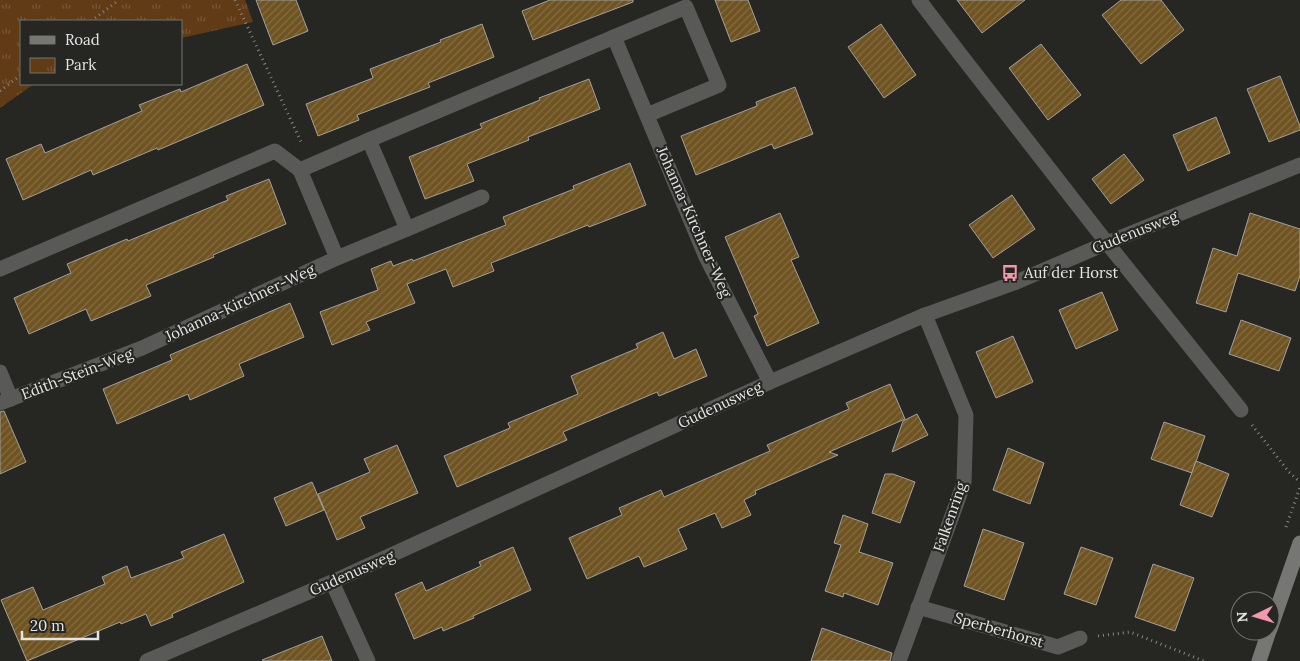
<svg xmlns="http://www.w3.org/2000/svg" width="1300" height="661" font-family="Lora,serif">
<defs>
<pattern id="park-tufts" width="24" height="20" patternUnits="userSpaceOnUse" patternTransform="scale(1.25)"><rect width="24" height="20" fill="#613b15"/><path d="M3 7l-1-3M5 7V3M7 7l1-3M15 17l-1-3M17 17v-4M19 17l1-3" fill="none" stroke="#785737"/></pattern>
<pattern id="building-hatch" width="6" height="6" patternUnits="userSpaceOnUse" patternTransform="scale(1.25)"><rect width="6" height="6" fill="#6f5422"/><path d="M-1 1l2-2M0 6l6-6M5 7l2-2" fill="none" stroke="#836c42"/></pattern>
</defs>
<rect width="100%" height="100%" fill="#262623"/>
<!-- park -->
<path fill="url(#park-tufts)" d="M0 0H245L253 22 181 38V21H21V84H34L0 108Z"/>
<!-- building -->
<g fill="url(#building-hatch)" stroke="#a2a09d">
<path d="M256 0H296L308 31 273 45Z"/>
<path d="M550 0H633V2L533 40 522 11Z"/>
<path d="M715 0H748L760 31 731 42Z"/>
<path d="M957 0H1025L982 33Z"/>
<path d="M1121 0H1161L1184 30 1141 64 1102 15Z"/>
<path d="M482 24 494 57 428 83 430 87 357 115 359 120 318 136 306 104 373 78 370 69 441 42 440 40Z"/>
<path d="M881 24 916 75 884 98 848 47Z"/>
<path d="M1041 44 1081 95 1048 120 1009 68Z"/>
<path d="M247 64 264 105 158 150 157 148 93 175 91 170 23 200 6 159 41 144 45 153 142 111 139 105 180 89 181 92Z"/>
<path d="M1280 76 1300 126V130L1269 142 1247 89Z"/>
<path d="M589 79 600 109 528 137 529 140 467 164 474 181 425 199 409 157 482 128 480 124 540 100 539 98Z"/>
<path d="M795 87 813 134 774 149 772 144 696 175 681 136 757 106 756 102Z"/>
<path d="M1216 117 1230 153 1188 171 1173 135Z"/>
<path d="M1124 154 1144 180 1111 204 1092 179Z"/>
<path d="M630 163 646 205 589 227 588 225 491 263 494 271 453 287 446 269 407 284 415 303 366 322 370 330 332 345 320 312 378 290 371 269 391 261 393 266 412 259 413 261 506 225 503 217 574 189 573 186Z"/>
<path d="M269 179 286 224 213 255 214 257 146 285 151 296 91 321 86 309 29 334 14 298 71 273 67 264 127 239 128 241 228 200 226 196Z"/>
<path d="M1012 195 1035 229 993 258 969 225Z"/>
<path d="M780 213 799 257 791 260 819 323 767 346 754 316 758 314 725 237Z"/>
<path d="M1250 213 1300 229V276L1295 291 1238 273 1226 312 1196 303 1213 248 1237 256Z"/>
<path d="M1102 292 1118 330 1076 349 1059 310Z"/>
<path d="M290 303 304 337 239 364 244 376 190 400 188 394 117 424 103 389 172 360 170 355Z"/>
<path d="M1241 320 1291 338 1279 371 1229 354Z"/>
<path d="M663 332 674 359 696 349 707 376 659 396 657 392 563 432 567 440 457 487 444 456 510 428 508 423 578 394 571 376 638 348 636 344Z"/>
<path d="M1013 336 1033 382 996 398 976 352Z"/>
<path d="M890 384 905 419 829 452 838 455 755 491 756 494 744 500 751 515 722 528 715 513 678 529 687 549 644 567 639 556 587 579 569 538 622 515 619 508 661 490 664 497 770 451 767 445 849 409 846 403Z"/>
<path d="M4 411 26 462 0 474V412Z"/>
<path d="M917 414 928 435 892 452 903 421Z"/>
<path d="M1164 422 1205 436 1192 473 1151 459Z"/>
<path d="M397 445 418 493 360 517 365 528 337 540 318 494 370 472 364 459Z"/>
<path d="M1008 448 1044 463 1030 504 993 490Z"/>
<path d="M1196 461 1229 474 1212 517 1180 505Z"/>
<path d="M885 474H893L915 482 900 523 872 513Z"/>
<path d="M312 482 324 510 286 526 274 498Z"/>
<path d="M843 515 868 524 859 552 893 563 878 605 844 593 843 597 825 591 841 545 834 543Z"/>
<path d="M983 529 1024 543 1004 600 964 586Z"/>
<path d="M224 534 244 582 172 614 173 617 151 626 146 614 121 624 120 622 27 661 1 600 33 587 43 610 105 584 102 577 127 566 131 578 184 558 181 552Z"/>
<path d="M513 547 531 590 473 616 474 618 443 631 442 627 414 639 395 594 422 582 426 591 481 566 479 562Z"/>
<path d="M1081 547 1113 558 1096 605 1064 594Z"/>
<path d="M1153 564 1194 578 1175 631 1135 617Z"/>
<path d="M822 628 892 653 890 661H811Z"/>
<path d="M322 636 332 661H263L262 660Z"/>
</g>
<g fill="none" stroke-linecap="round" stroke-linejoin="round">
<!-- path -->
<g stroke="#868684" stroke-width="3" stroke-dasharray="1 4" stroke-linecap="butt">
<path d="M235 0 302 144"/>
<path d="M91 21 119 0"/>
<path d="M0 91 21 75"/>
<path d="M1252 425 1289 472 1300 482"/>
<path d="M1286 527 1300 487"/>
<path d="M1098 636 1130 632 1204 661"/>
</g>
<!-- lane -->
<g stroke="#595958" stroke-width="15">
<path d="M407 229 482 197"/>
<path d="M1107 243 1241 410"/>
</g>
<!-- street -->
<g stroke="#595958" stroke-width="15">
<path d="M919 0 960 54 1107 243"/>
<path d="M647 115 719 85 686 7 614 37 706 257 770 382"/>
<path d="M369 140 614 37"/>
<path d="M0 269 275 151 300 170"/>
<path d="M0 372 11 399"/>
<path d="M0 403 142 348 337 258 407 229 369 140 300 170 337 258"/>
<path d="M332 582 368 661"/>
<path d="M918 607 1058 647 1080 638"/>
<path d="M147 661 332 582 770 382 925 315 1014 283 1107 243 1300 165"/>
<path d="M899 661 964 483 966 415 925 315"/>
</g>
<!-- secondary -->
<g stroke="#767674" stroke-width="15">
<path d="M1270 629 1300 543"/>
<path d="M1259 661 1269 631"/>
</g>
</g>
<!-- icons -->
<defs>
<g id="bus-bare" transform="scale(1.35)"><path d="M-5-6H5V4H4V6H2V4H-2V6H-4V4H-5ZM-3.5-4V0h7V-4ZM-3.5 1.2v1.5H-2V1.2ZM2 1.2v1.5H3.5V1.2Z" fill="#f29aac" stroke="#262623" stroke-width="2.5" paint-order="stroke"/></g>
</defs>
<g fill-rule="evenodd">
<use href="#bus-bare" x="1010" y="273"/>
</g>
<g text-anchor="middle" stroke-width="4.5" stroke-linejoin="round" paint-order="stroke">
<!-- street labels -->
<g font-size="15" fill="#e5e4e3" stroke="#262623">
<text transform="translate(694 222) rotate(66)" y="5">Johanna-Kirchner-Weg</text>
<text transform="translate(1135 232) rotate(-22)" y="5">Gudenusweg</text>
<text transform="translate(240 303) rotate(-25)" y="5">Johanna-Kirchner-Weg</text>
<text transform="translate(77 374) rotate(-21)" y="5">Edith-Stein-Weg</text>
<text transform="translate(720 405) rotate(-25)" y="5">Gudenusweg</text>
<text transform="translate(950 517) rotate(-71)" y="5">Falkenring</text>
<text transform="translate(352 573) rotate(-24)" y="5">Gudenusweg</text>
<text transform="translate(999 630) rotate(16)" y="5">Sperberhorst</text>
</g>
<!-- poi labels -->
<g font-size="15" fill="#e5e4e3" stroke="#262623" text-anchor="start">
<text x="1024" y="278">Auf der Horst</text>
</g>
</g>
<!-- legend -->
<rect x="20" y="20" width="162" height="65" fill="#262623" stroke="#727270"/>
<rect x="30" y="36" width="25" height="8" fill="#767674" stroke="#727270"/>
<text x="65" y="45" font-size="15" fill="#e5e4e3">Road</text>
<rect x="30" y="58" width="25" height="15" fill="url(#park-tufts)" stroke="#727270"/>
<text x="65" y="70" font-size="15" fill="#e5e4e3">Park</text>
<!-- north arrow -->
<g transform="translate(1255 616) rotate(265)"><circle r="24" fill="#262623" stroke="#727270"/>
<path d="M0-4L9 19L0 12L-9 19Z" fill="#f29aac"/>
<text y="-8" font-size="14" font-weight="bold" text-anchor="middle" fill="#e5e4e3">N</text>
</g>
<!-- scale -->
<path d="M22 631v8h76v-8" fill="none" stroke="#e5e4e3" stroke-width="2.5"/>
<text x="30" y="631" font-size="15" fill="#e5e4e3" stroke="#262623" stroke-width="4" paint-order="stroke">20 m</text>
</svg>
